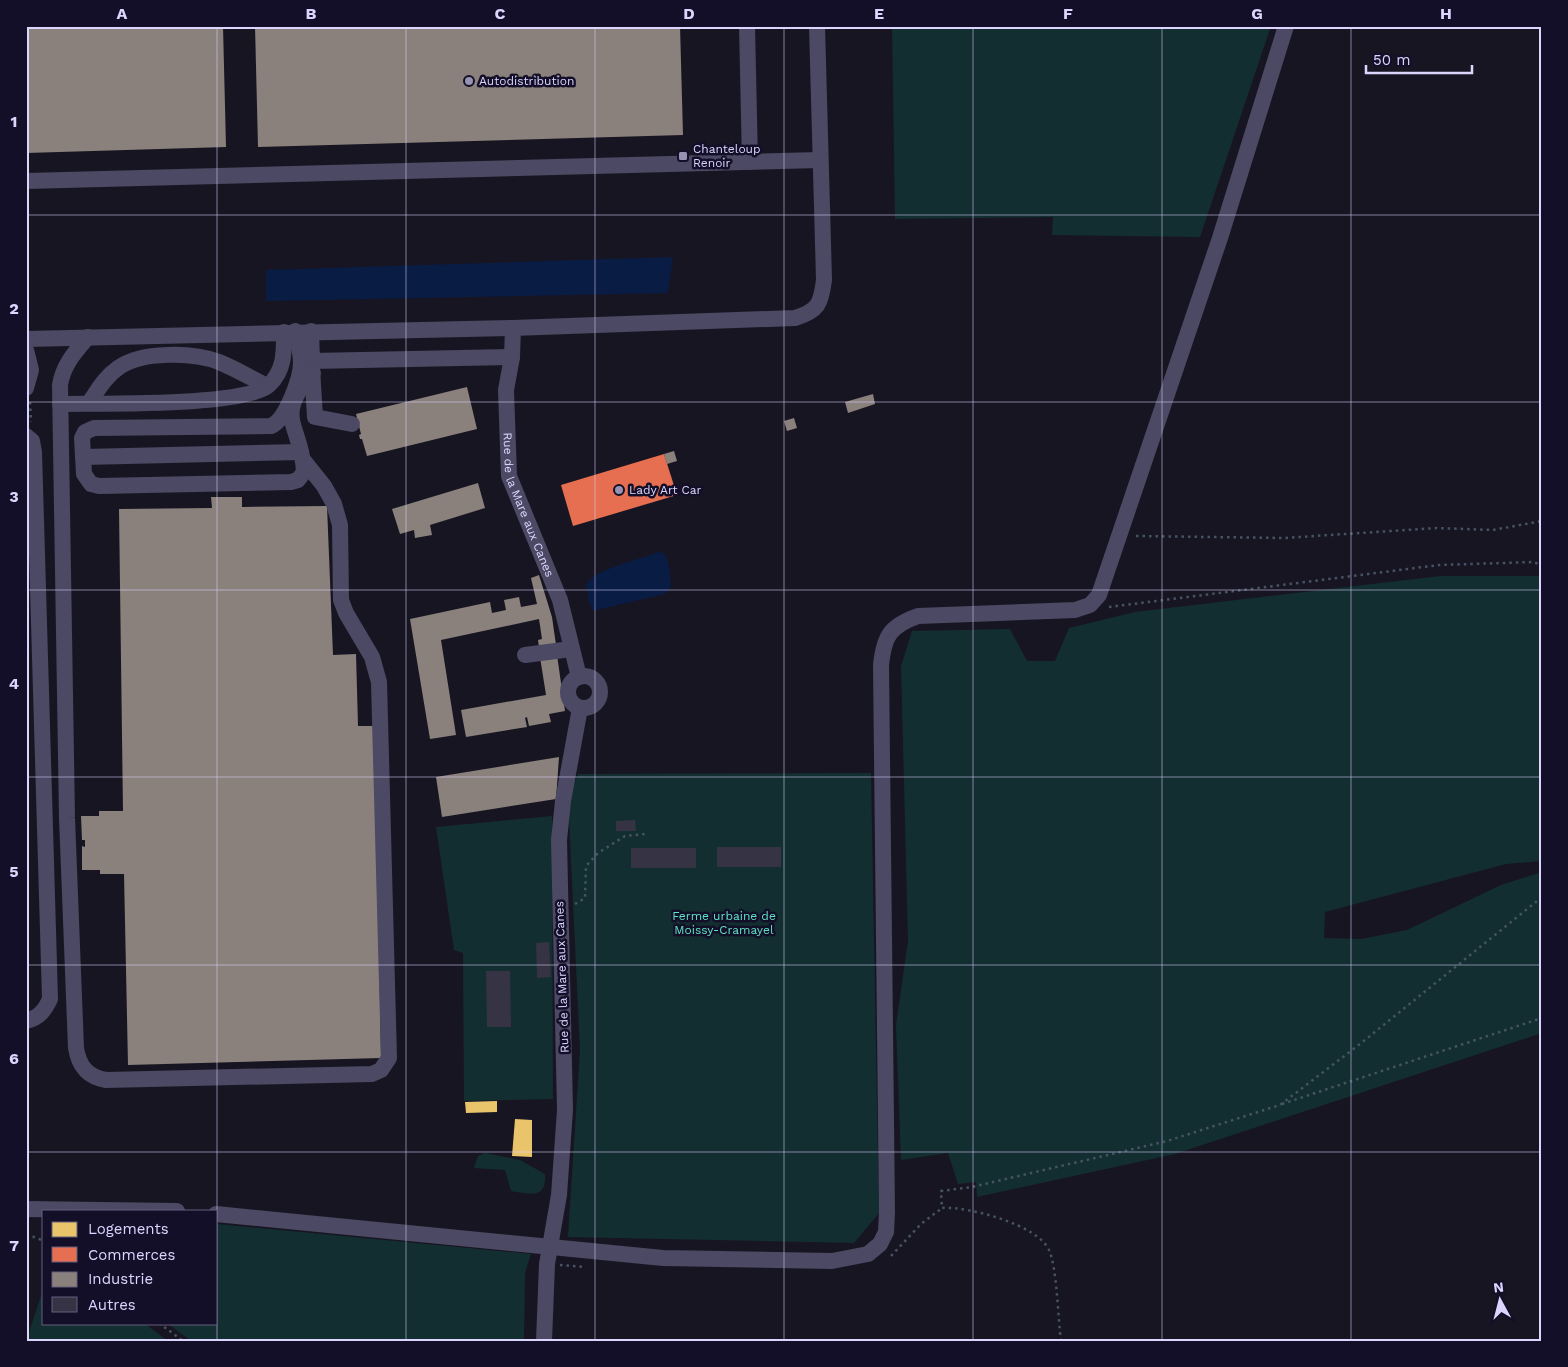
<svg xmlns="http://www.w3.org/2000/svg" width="1568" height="1367" font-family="'Work Sans',sans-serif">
<rect width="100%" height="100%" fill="#181522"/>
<!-- green -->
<g fill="#132e30">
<path d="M892 26H1271L1200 237 1052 235 1053 217 895 219Z"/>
<path d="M1542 573V861L1506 864 1325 912 1324 938 1361 939 1407 930 1501 885 1542 872V1033L1175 1154 977 1197 976 1182 958 1184 948 1153 901 1160 896 1025 908 941 901 666 912 631 1010 629 1027 661H1055L1069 628 1135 612 1440 576H1538Z"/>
<path d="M871 773 879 1213 854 1243 568 1237 580 1050 568 796 578 774Z"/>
<path d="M552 816 553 1099 464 1101 463 953 454 950 436 827Z"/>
<path d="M485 1153 520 1160 545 1174C547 1200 529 1194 511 1191L505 1170 474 1168 478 1156Z"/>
<path d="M216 1224 531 1254 525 1273 524 1341H191L167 1323H216Z"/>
<path d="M44 1287V1323H144L168 1341H26Z"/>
</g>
<!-- water -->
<g fill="#091c44">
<path d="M673 257 668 293 266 301V270Z"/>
<path d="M658 552 664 553C670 562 670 576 671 587L665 594 593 611 589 602 586 585C595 568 640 560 658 552Z"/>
</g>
<!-- homes -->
<g fill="#e9c46a">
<path d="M497 1101V1112L466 1113 465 1102Z"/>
<path d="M515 1119 532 1120V1157L512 1156Z"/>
</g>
<!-- shops -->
<path fill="#e76f51" d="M664 454 677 495 573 526 561 485Z"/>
<!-- industry -->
<g fill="#8a817c">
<path d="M26 26H223L226 147 26 153Z"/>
<path d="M255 26H680L683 135 258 147Z"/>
<path d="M467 387 477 429 367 456 362 439H360L359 435 361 434 356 414Z"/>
<path d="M873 394 875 404 848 413 845 402Z"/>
<path d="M794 418 797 428 787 431 784 421Z"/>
<path d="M674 451 677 461 667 464 664 454Z"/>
<path d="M478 483 485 508 430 525 432 535 415 538 414 530 400 534 392 509Z"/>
<path d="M211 497H242V507L327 506 333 655 356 654 358 726H375L381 1058 128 1065 124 874H100V870H82V846L85 847V840H82L81 816H99V811H123L119 509 212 508Z"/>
<path d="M539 575 552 617 556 645 539 647 538 640 542 639 539 619 441 640 456 735 430 739 410 619 490 602 492 613 506 610 504 600 519 597 521 607 537 604 531 578Z"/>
<path d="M557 655 565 711 549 714 551 722 529 726 527 717 525 718 527 727 466 737 461 710 546 695 540 657Z"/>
<path d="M559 757 556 799 442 817 436 777Z"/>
</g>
<!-- building -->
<g fill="#363344">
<path d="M635 820 636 831H616V821Z"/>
<rect x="717" y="847" width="64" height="20"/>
<rect x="631" y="848" width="65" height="20"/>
<path d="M549 942 551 977 537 978 536 943Z"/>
<path d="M486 971H510L511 1027H487Z"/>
</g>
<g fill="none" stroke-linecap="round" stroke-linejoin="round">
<!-- path -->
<g stroke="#465363" stroke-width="2.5" stroke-dasharray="2.5 4" stroke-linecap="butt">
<path d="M30 402 31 422"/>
<path d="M1136 536 1284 538 1437 528 1493 530 1542 521"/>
<path d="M1109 607 1439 565 1533 562 1542 565"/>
<path d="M575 904 585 898 586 866 598 853 625 836 646 834"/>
<path d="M1282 1104 1542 1018"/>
<path d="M26 1237H34L44 1241"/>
<path d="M891 1256 921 1224 942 1208"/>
<path d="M560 1265 585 1267"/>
<path d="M159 1323 183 1341"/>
<path d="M1061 1341C1058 1319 1057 1267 1049 1250 1038 1225 968 1206 942 1208L941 1191 972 1187 1167 1141 1280 1105 1360 1044 1542 897"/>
</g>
<!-- minor -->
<g stroke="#4b4963" stroke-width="16">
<path d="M747 26 750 162"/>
<path d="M26 181 819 160"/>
<path id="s1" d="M513 328 512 357 506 390 509 476 560 600 579 677"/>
<path d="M295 331C297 341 301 351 301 362 301 378 286 420 271 426L94 428 85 432 82 438 84 474 91 484 99 486 291 482 298 480 304 472C302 424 272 419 313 373"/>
<path d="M311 331 312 361 512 357"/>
<path d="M88 337C75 352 63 365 60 385L67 818 76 1048C79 1067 88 1077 106 1080L372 1074 381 1070 389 1058 379 682 372 657 346 613 341 600 340 525 334 504 324 486 304 461"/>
<path d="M26 339 513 328 795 318C818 311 821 304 824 280L817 26"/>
<path d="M26 350 31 370 26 388"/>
<path d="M312 368 315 417 352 424"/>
<path d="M89 403C98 390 105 377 118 368 141 351 193 352 219 362 236 369 251 378 267 386"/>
<path d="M60 404C99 403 244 407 269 385 285 370 284 351 284 332"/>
<path d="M26 436 32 441 34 452 50 999C45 1010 39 1018 26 1021"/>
<path d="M83 457 301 452"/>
<path d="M525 655 571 649"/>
<circle cx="584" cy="692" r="16"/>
<path d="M26 1209 177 1211"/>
<path d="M216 1214 663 1258 832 1261 868 1254 880 1244 886 1232 887 1212 881 665C884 636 890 626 918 616L1075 610 1090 605 1099 595 1220 238 1286 26"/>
<path d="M544 1341 547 1264 559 1195 565 1110 559 840 563 801 580 708"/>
</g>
</g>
<!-- grid -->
<path fill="none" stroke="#dcd6ff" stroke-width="1" stroke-opacity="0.55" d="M217 26V1341M406 26V1341M595 26V1341M784 26V1341M973 26V1341M1162 26V1341M1351 26V1341M26 215H1542M26 402H1542M26 590H1542M26 777H1542M26 965H1542M26 1152H1542"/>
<!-- markers -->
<g fill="#9792b2" stroke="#140f28" stroke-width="2">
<circle cx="469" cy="81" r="5"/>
<rect x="678" y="151" width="10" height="10" rx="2.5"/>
<circle cx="619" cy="490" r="5"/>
</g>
<g text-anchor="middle" stroke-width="5" stroke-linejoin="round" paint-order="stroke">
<!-- poi labels -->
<g font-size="12" fill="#dcd6ff" stroke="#140f28" text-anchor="start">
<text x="479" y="85">Autodistribution</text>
<text x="693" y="153">Chanteloup<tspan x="693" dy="14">Renoir</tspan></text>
<text x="629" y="494">Lady Art Car</text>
</g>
<!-- street labels -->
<g font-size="12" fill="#dcd6ff" stroke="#140f28">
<text dy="4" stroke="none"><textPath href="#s1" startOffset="181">Rue de la Mare aux Canes</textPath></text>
<text transform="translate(562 977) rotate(-92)" y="4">Rue de la Mare aux Canes</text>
</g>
<!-- park labels -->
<g font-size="12" fill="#5de4c6" stroke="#140f28">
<text x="724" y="920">Ferme urbaine de<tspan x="724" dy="14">Moissy-Cramayel</tspan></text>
</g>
</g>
<!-- border -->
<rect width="1568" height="1367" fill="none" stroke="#140f28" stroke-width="55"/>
<!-- legend -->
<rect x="42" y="1210" width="175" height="115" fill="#140f28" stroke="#645f7e"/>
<rect x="52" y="1222" width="25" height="15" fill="#e9c46a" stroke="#645f7e"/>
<text x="88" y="1234" font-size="15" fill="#dcd6ff">Logements</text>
<rect x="52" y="1247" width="25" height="15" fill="#e76f51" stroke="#645f7e"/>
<text x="88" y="1260" font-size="15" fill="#dcd6ff">Commerces</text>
<rect x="52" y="1272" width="25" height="15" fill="#8a817c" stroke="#645f7e"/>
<text x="88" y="1284" font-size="15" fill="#dcd6ff">Industrie</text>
<rect x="52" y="1297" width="25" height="15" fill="#363344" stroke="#645f7e"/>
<text x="88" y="1310" font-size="15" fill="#dcd6ff">Autres</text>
<!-- north arrow -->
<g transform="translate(1500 1300) rotate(353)" stroke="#140f28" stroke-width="4" paint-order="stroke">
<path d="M0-4L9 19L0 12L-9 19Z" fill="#dcd6ff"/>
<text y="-8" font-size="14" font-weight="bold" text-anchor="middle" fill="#dcd6ff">N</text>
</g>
<!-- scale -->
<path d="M1366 65v8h106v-8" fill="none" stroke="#dcd6ff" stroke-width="2.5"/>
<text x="1373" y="65" font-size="15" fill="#dcd6ff" stroke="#140f28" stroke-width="4" paint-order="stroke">50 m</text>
<rect x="28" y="28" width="1512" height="1312" fill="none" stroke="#dcd6ff" stroke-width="2"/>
<g font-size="16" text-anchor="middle" font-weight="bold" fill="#dcd6ff">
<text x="122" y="19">A</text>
<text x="311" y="19">B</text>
<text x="500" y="19">C</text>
<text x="689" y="19">D</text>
<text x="879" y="19">E</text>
<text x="1068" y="19">F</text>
<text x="1257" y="19">G</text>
<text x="1446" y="19">H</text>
<text x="14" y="127">1</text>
<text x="14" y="314">2</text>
<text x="14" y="502">3</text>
<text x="14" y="689">4</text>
<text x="14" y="877">5</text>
<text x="14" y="1064">6</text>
<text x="14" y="1251">7</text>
</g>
</svg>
